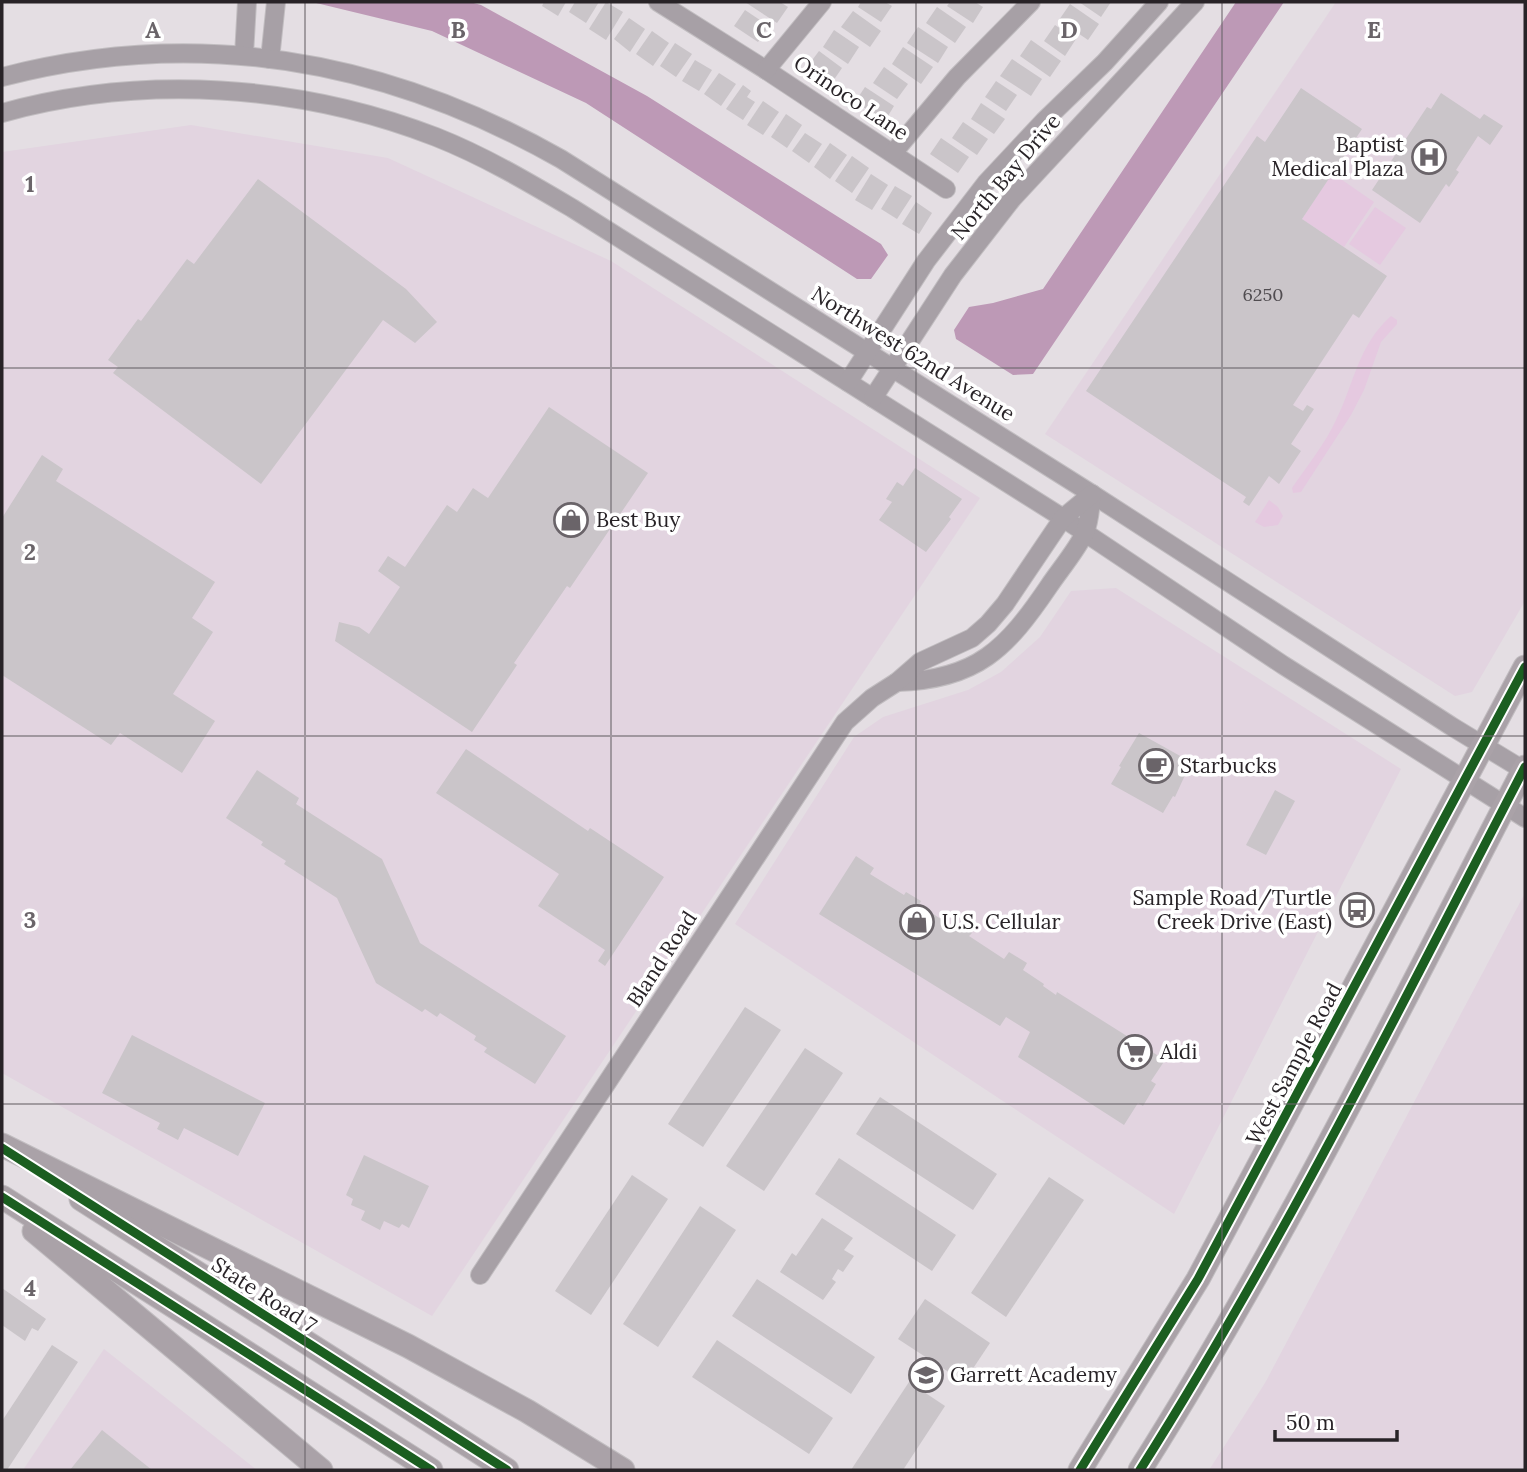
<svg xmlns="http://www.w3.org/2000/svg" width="1527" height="1472" font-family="Lora,serif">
<rect width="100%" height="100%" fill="#e4dee3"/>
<!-- built -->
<g fill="#e2d4e0">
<path d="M1336 2H1525V601L1472 692 1455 696 1045 434Z"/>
<path d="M191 125 388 158 611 261 980 498 432 1316 2 1073V152Z"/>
<path d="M1116 588 1401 769 1174 1214 735 924 854 737 883 717 968 690 1001 672 1040 637 1071 591Z"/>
<path d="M1525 893V1470H1209L1265 1383Z"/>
<path d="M104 1349 257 1470H23Z"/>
</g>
<!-- green -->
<g fill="#e5c9e0">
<path d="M1332 173 1374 202 1344 247 1302 219Z"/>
<path d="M1375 207 1406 228 1380 265 1349 244Z"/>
<path d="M1391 316 1397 320V324L1381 342 1364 390 1351 415 1301 492 1293 493 1292 488C1307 466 1325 444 1336 420 1355 382 1357 347 1391 316Z"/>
<path d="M1269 500 1278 507 1283 516 1278 525 1264 527 1255 522Z"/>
</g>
<!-- water -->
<g fill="#bd99b6">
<path d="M312 2H470L481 5 647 96 881 244 888 255 871 279H857L586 103 432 31Z"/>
<path d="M1236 2H1284L1033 374 1013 375 956 339 954 330 969 307 993 303 1043 289Z"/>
</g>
<!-- building -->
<g fill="#cac5c9">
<path d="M544 2H566L558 16 542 6Z"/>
<path d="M575 2H599L586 23 569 12Z"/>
<path d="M606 2 623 12 606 40 589 29Z"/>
<path d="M745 2H780L788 7 777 23Z"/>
<path d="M861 2H885L892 6 881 22 858 7Z"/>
<path d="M950 2H975L983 7 973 23 947 6Z"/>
<path d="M1079 2H1111L1101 17Z"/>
<path d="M1070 4 1099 24 1088 40 1059 20Z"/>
<path d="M937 7 966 27 955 43 926 23Z"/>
<path d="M745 10 769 26 758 42 734 26Z"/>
<path d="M853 11 881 31 870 47 841 27Z"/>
<path d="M629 18 645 29 630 52 614 39Z"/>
<path d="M1055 25 1076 39 1065 56 1044 41Z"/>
<path d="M918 27 948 47 938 63 907 43Z"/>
<path d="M834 30 859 47 848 64 823 47Z"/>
<path d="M652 31 669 43 653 66 636 54Z"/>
<path d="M1031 40 1061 61 1050 77 1020 56Z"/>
<path d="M675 43 692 54 676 77 660 66Z"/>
<path d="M903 47 933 67 921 84 892 64Z"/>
<path d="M819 51 842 68 831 84 807 67Z"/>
<path d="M1012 59 1042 79 1031 96 1000 76Z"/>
<path d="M695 60 712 70 699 91 682 81Z"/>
<path d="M884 67 908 84 897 99 873 83Z"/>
<path d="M719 73 736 84 721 106 704 94Z"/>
<path d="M996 81 1017 95 1006 111 985 97Z"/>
<path d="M743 85 751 91 747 97 755 102 743 120 726 109Z"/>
<path d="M865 87 894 106 885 121 855 102Z"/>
<path d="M1301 88 1362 129 1302 219 1387 276 1359 318 1353 314 1293 405 1303 411 1307 405 1314 409 1291 444 1301 451 1279 484 1269 476 1249 506 1243 502 1246 497 1086 391 1257 136 1265 142Z"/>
<path d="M1441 93 1480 119 1484 114 1503 126 1490 145 1478 136 1456 170 1459 172 1449 187 1446 184 1420 223 1372 190 1427 107 1431 109Z"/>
<path d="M763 101 779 112 763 135 747 125Z"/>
<path d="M981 103 1005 119 994 134 971 119Z"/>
<path d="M786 114 802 125 787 148 771 137Z"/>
<path d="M963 122 988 139 977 155 952 138Z"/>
<path d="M805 133 822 144 809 163 792 151Z"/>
<path d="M941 138 969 157 958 173 930 154Z"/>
<path d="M830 143 847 155 830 179 814 167Z"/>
<path d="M852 156 869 168 852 193 835 181Z"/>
<path d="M871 174 888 185 872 210 855 200Z"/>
<path d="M258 179 406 289 437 322 415 343 383 320 261 484 113 373 118 367 108 360 138 319 141 321 187 259 194 264Z"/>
<path d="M895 186 912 196 897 219 881 209Z"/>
<path d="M916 202 932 213 919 234 902 224Z"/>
<path d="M549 407 648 473 570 588 567 586 514 663 517 665 472 732 335 641 339 622 359 627 369 634 400 587 378 571 388 556 405 567 447 505 457 512 473 488 488 498Z"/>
<path d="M42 455 63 469 56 481 215 582 192 618 213 632 173 694 215 721 182 773 120 733 111 745 2 675V518Z"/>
<path d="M915 468 962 499 949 517 951 519 926 552 879 520 892 502 886 499 897 482 903 486Z"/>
<path d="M1139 733 1191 762 1175 797 1173 796 1163 813 1111 784 1121 767 1119 766Z"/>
<path d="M466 749 588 831 590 828 664 877 605 966 598 961 605 950 538 906 559 874 436 793Z"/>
<path d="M257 770 299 798 296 804 382 859 420 943 566 1036 535 1084 484 1052 487 1048 474 1040 476 1036 440 1013 437 1017 425 1009 422 1012 376 983 337 898 284 864 286 861 261 845 263 842 226 818Z"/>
<path d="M1275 790 1295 801 1266 855 1246 845Z"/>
<path d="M856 856 874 868 870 874 904 895 906 892 921 901 919 905 955 928 957 924 965 929 972 933 969 936 1004 959 1009 952 1027 963 1023 970 1044 984 1043 986 1056 995 1057 992 1165 1060 1151 1081 1156 1084 1143 1106 1138 1103 1124 1125 1018 1057 1030 1032 1006 1017 1000 1026 819 914Z"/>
<path d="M745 1007 781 1030 703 1147 668 1124Z"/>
<path d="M132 1035 265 1103 238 1156 184 1128 178 1140 157 1129 160 1123 102 1093Z"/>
<path d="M805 1048 843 1073 764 1191 726 1166Z"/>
<path d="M880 1097 997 1174 973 1210 856 1134Z"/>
<path d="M364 1155 429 1186 409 1228 402 1224 399 1228 384 1221 380 1230 361 1220 365 1211 351 1205 353 1199 346 1195Z"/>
<path d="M839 1158 956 1235 932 1271 815 1194Z"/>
<path d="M632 1175 668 1199 591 1315 555 1291Z"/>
<path d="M1049 1177 1084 1200 1006 1317 971 1293Z"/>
<path d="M700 1206 736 1230 658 1347 623 1324Z"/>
<path d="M822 1218 853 1238 844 1250 854 1256 843 1272 838 1269 832 1279 836 1282 823 1300 780 1272 792 1253 796 1256Z"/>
<path d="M757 1279 875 1357 851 1394 732 1316Z"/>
<path d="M2 1288 46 1319 38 1331 32 1328 25 1341 2 1325Z"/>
<path d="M925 1299 990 1343 964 1382 898 1339Z"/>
<path d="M717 1340 833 1418 809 1454 692 1377Z"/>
<path d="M52 1345 78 1362 7 1470H2V1421Z"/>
<path d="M909 1382 945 1406 903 1470H851Z"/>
<path d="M102 1430 152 1470H70Z"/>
</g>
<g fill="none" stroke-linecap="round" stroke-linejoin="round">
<!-- minor casing -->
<g stroke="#c1bdc0" stroke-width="20">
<g id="minor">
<path d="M658 2 766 70 946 189"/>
<path d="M244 55 247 2"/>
<path d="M270 59 276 2"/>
<path d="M766 70 822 2"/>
<path d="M2 77C199 26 386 60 561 159L1092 494 1451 726 1525 771"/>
<path d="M2 113C142 74 300 84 436 137 484 156 528 182 572 208L1063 518 1283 665 1525 818"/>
<path d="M893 153 957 77 1031 2"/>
<path d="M848 382 926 261 986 183 1044 121 1105 62 1159 2"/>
<path d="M873 398 953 275 1012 199 1195 2"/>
<path d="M897 682C977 680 1007 648 1049 586 1059 571 1079 547 1085 532 1090 520 1090 506 1092 494"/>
<path d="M480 1275 845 722 872 698 897 682 920 662 972 638 988 624 1005 604 1063 518 1092 494"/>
</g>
</g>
<!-- major casing -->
<g stroke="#c1bdc0" stroke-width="25">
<g id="major">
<path d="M2 1145 408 1346 527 1411 623 1470"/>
<path d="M2 1197 431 1470"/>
<path d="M81 1199 507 1470"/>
<path d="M34 1231 321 1470"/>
<path d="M1080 1470 1198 1279 1525 667"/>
<path d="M1140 1470C1283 1244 1402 1004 1525 767"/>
</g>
</g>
<!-- minor -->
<use href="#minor" stroke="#a7a0a6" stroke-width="18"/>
<!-- major -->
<use href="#major" stroke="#aaa2a8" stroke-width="23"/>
<!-- cycleway casing -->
<g stroke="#fff" stroke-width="13">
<g id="cycleway">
<path d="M2 1148 507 1470"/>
<path d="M2 1197 431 1470"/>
<path d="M1080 1470 1198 1279 1525 667"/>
<path d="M1140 1470C1283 1244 1402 1004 1525 767"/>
</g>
</g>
<!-- cycleway -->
<use href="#cycleway" stroke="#1b5e20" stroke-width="9"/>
</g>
<!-- grid -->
<path fill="none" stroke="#6a6469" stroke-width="2" stroke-opacity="0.55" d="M305 2V1470M611 2V1470M916 2V1470M1222 2V1470M2 368H1525M2 736H1525M2 1104H1525"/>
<!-- icons -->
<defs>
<g id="hospital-ring" transform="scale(1.75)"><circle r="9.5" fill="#fff" stroke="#6a6469" stroke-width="1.5"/><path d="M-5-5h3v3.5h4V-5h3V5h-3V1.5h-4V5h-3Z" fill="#6a6469"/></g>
<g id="shop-ring" transform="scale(1.75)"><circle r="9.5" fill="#fff" stroke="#6a6469" stroke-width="1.5"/><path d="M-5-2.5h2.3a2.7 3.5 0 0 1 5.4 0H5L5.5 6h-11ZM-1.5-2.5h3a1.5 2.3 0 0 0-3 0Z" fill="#6a6469"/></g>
<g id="cafe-ring" transform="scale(1.75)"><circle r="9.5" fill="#fff" stroke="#6a6469" stroke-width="1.5"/><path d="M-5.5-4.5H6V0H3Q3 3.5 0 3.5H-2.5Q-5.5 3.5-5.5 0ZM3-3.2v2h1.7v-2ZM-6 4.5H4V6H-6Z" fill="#6a6469"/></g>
<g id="bus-ring" transform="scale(1.75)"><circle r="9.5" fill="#fff" stroke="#6a6469" stroke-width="1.5"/><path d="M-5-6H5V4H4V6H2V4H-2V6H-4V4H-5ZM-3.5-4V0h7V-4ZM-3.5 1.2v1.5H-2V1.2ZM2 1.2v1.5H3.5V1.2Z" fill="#6a6469"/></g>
<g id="supermarket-ring" transform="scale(1.75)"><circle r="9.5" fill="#fff" stroke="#6a6469" stroke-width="1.5"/><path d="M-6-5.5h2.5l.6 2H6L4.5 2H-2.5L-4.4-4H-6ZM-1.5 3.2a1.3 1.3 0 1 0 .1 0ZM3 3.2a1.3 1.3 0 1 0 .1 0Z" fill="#6a6469"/></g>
<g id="school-ring" transform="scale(1.75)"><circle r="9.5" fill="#fff" stroke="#6a6469" stroke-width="1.5"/><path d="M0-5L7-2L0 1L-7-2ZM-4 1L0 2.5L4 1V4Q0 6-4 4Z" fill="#6a6469"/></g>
</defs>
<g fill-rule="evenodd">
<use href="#hospital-ring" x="1429" y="157"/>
<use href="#shop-ring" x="571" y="520"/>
<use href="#cafe-ring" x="1156" y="766"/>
<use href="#bus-ring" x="1357" y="910"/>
<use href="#shop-ring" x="917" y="922"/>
<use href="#supermarket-ring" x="1135" y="1052"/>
<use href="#school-ring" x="926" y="1375"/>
</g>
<g text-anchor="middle" stroke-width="7" stroke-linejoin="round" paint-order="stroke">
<!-- number labels -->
<g font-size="18" fill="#504c50">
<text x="1263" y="301">6250</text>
</g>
<!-- street labels -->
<g font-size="21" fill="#282327" stroke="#fff">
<text transform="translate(851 98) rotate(34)" y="7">Orinoco Lane</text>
<text transform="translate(1006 177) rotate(-50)" y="7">North Bay Drive</text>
<text transform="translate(913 354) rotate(32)" y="7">Northwest 62nd Avenue</text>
<text transform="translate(662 959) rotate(-57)" y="7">Bland Road</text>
<text transform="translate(1294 1064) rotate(-62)" y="7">West Sample Road</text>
<text transform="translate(264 1295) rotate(33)" y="7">State Road 7</text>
</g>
<!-- poi labels -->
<g font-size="21" fill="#282327" stroke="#fff" text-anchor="start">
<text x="1404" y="152" text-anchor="end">Baptist<tspan x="1404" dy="24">Medical Plaza</tspan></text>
<text x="596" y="527">Best Buy</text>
<text x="1180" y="773">Starbucks</text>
<text x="1332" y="905" text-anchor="end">Sample Road/Turtle<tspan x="1332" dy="24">Creek Drive (East)</tspan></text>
<text x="942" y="929">U.S. Cellular</text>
<text x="1160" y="1059">Aldi</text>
<text x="950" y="1382">Garrett Academy</text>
</g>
</g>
<g font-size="23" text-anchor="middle" font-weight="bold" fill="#6a6469" stroke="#fff" stroke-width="7" stroke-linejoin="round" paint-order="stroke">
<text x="153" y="38">A</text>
<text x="458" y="38">B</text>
<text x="764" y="38">C</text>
<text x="1069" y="38">D</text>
<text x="1374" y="38">E</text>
<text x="30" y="192">1</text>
<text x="30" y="560">2</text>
<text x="30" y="928">3</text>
<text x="30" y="1296">4</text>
</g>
<!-- border -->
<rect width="1527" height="1472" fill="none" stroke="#282327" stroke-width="7"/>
<!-- scale -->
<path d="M1275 1430v10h122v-10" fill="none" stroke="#282327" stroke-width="3.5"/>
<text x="1286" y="1430" font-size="21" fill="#282327" stroke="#ffffff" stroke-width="5" paint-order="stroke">50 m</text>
</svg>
